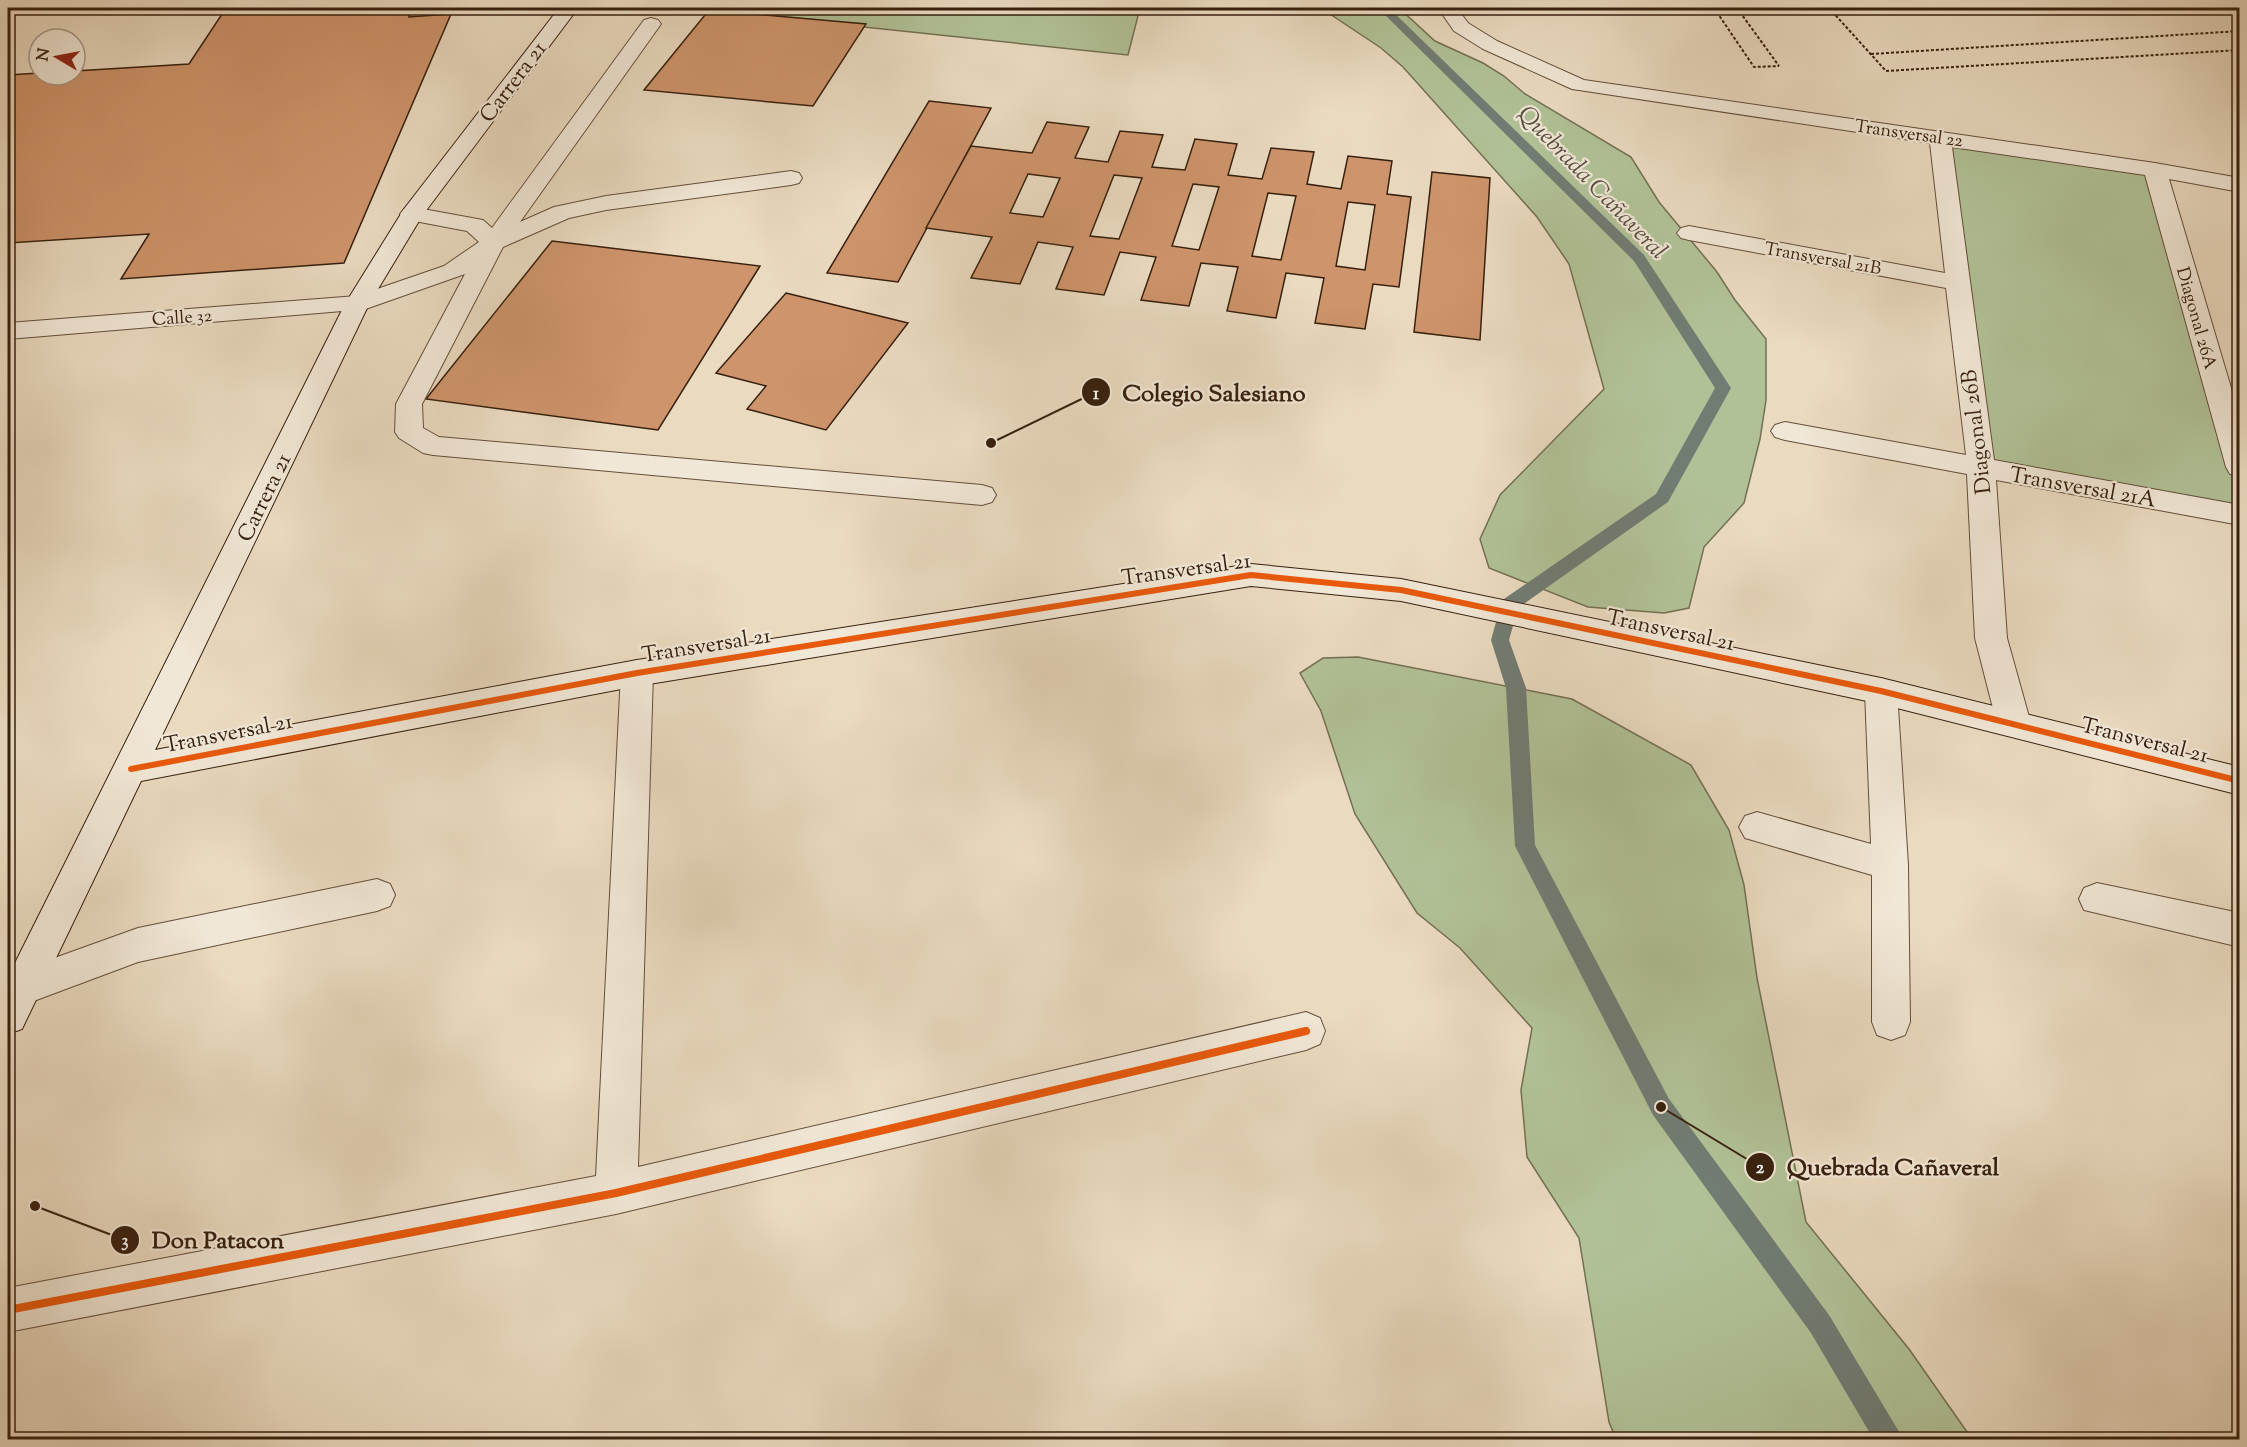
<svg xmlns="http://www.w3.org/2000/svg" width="2247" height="1447" font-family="'Sorts Mill Goudy',serif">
<rect width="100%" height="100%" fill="#eadac0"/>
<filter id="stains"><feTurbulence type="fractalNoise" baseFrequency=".00333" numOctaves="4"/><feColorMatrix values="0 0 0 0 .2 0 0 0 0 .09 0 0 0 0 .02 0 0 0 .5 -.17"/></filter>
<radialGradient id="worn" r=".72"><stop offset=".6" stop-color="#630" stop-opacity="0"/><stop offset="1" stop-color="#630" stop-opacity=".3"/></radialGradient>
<!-- green -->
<g fill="#b1c197" stroke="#747052" stroke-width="1.5">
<path d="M684 8H1140L1128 55Z"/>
<path d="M1321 8H1399L1435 41 1483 63 1504 76 1525 94 1631 157 1659 202 1717 272 1735 300 1766 339V400L1760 439 1744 503 1704 547 1689 608 1664 613 1588 607 1489 568 1480 539 1500 495 1604 389 1569 264 1537 217 1403 67 1381 48Z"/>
<path d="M1940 138 2155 170 2239 467V515L1981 467Z"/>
<path d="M1358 657 1572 699 1691 765 1729 830 1744 885 1757 978 1806 1222 1909 1349 1972 1439H1616L1609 1422 1579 1238 1527 1157 1521 1090 1532 1028 1460 948 1417 913 1355 814 1321 711 1300 673 1323 658Z"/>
</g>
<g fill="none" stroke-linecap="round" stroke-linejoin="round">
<!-- stream -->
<path fill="#717c73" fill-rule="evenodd" d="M1378 8H1389L1644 255 1731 388 1668 502 1518 608 1509 640 1526 688 1535 845 1669 1099 1829 1315 1904 1440H1874L1811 1333 1653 1115 1515 846 1506 688 1491 640 1501 604 1504 599 1656 494 1715 388 1634 261Z"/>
</g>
<!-- building -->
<g fill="#ce946b" stroke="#37200e" stroke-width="1.5" fill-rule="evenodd">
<path d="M226 8H414L409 17 451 14 344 263 121 279 149 234 8 243V75L39 73V75H75V71L189 64Z"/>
<path d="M709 10 866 24 813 106 644 90Z"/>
<path d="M929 101 991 108 898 282 827 273Z"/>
<path d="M1047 122 1089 127 1075 158 1108 162 1120 131 1163 135 1152 167 1185 170 1195 139 1237 144 1228 175 1262 179 1271 148 1314 152 1307 184 1341 189 1348 156 1392 161 1387 194 1411 197 1399 287 1373 284 1365 329 1315 323 1324 278 1286 273 1276 318 1227 311 1238 267 1201 263 1189 306 1141 300 1156 257 1120 252 1104 295 1056 289 1073 247 1038 242 1020 284 971 278 992 237 926 228 971 146 1032 153ZM1028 174 1060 178 1043 217 1010 213ZM1114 175 1142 178 1119 239 1090 236ZM1193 184 1219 187 1199 250 1172 246ZM1268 193 1296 196 1281 260 1252 256ZM1348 202 1375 205 1365 270 1336 266Z"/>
<path d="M1432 172 1490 178 1480 340 1414 332Z"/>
<path d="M552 241 760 266 658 430 426 399Z"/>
<path d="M786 293 908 323 826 430 747 409 766 386 716 373Z"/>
</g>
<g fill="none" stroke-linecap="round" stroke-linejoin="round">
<!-- lane casing -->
<g stroke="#644e3a" stroke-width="2">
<g id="lane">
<path d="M651 18 658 20 661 24 520 222 554 207 606 196 791 171 799 173 802 178 799 183 791 185 606 210 569 218 503 247 422 404 423 428 439 437 982 485 992 488 996 495 992 502 982 505 433 455 423 453 399 438 395 432 396 404 465 274 357 312 348 309 345 304 348 299 444 266 479 242 467 231 404 219 400 214 404 209 412 207 483 220 492 228 644 20Z"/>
<path d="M1881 678 1892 682 1897 691 1908 865 1910 1022 1905 1035 1891 1040 1877 1035 1872 1022V875L1745 838 1739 827 1745 816 1757 812 1871 844 1865 691 1870 682Z"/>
<path d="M377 879 390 884 395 895 390 906 377 911 138 962 23 1005 10 1000 8 979 10 974 138 928Z"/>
<path d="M2097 883 2240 913V947L2084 910 2079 899 2084 888Z"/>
</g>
</g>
<!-- street casing -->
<g stroke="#644e3a" stroke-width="2">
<g id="street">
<path d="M1438 8H1457L1468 23 1497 41 1584 80 2155 163 2240 178V192L2169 179 2240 418V476L2230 474 2226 467 2145 175 1952 147 1994 460 2240 505V525L1996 480 2007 638 2031 724 2026 733 2014 737 2002 733 1997 724 1975 638 1967 474 1785 440 1775 437 1771 431 1775 425 1785 422 1966 455 1946 288 1689 240 1681 238 1677 233 1681 228 1689 226 1945 273 1930 143 1572 89 1483 49 1454 31Z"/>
<path d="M357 296 366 299 369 304 366 309 8 339V323Z"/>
<path d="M637 660 648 664 653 673 638 1167 1306 1012 1320 1018 1325 1031 1320 1044 1306 1050 616 1214 8 1332V1288L596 1176 621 673 626 664Z"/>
</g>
</g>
<!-- secondary casing -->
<g stroke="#37200e" stroke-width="2">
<path id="secondary" d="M559 8H578L422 216 369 304 155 750 637 660 1251 564 1401 579 1881 678 2240 767V795L1881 704 1401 601 1251 586 637 686 141 781 22 1029 8 1034V977L345 304 404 209Z"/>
</g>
<!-- path -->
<g stroke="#37200e" stroke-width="2" stroke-dasharray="3 2" stroke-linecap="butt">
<path d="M1714 8 1754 67 1779 66"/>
<path d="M1714 8H1734"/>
<path d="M1737 8 1779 66"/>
<path d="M1829 8 1886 71 2240 50"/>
<path d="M1871 54 2240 31"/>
</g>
<!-- lane -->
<use href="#lane" fill="#f1e7d6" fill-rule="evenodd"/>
<!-- street -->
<use href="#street" fill="#f1e7d6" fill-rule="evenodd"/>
<!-- secondary -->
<use href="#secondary" fill="#f1e7d6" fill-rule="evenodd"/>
<!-- cycleway-far1 casing -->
<g stroke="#f1e7d6" stroke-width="10">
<path id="cycleway-far1" d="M131 769 637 673 1251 575 1401 590 1881 691 2240 781"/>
</g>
<!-- cycleway casing -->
<g stroke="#f1e7d6" stroke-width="11">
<path id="cycleway" d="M8 1310 616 1193 1306 1031"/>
</g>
<!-- cycleway-far1 -->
<use href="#cycleway-far1" stroke="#e8590c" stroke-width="6"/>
<!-- cycleway -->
<use href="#cycleway" stroke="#e8590c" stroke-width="8"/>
</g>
<g text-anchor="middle" stroke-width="4.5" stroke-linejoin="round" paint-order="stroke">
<!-- far-street labels -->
<g font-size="18" fill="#37200e" stroke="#f1e7d6">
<text transform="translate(1909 133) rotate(8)" y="6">Transversal 22</text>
<text transform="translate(1823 258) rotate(10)" y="6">Transversal 21B</text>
<text transform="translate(182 317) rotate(-4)" y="6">Calle 32</text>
<text transform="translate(2197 318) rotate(74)" y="6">Diagonal 26A</text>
</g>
<!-- street labels -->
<g font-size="22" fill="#37200e" stroke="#f1e7d6">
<text transform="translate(512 81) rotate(-53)" y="8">Carrera 21</text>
<text transform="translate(1975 432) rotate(-97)" y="8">Diagonal 26B</text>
<text transform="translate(2083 486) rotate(10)" y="8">Transversal 21A</text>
<text transform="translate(263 497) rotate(-64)" y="8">Carrera 21</text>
<text transform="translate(1186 568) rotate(-8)" y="8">Transversal 21</text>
<text transform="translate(1671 629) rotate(12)" y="8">Transversal 21</text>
<text transform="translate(706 644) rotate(-9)" y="8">Transversal 21</text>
<text transform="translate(228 732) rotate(-11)" y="8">Transversal 21</text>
<text transform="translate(2145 739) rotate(14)" y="8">Transversal 21</text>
</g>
<!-- water labels -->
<g font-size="24" font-style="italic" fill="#544e40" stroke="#f1e7d6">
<text transform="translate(1593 182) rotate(46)" y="8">Quebrada Cañaveral</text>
</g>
</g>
<!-- callouts -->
<path fill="none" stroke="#37200e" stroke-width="2" d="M991 443L1096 392M1661 1107L1760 1167M35 1206L125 1240"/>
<g fill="#37200e" stroke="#f1e7d6" stroke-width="2">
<circle cx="991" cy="443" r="6"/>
<circle cx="1661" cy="1107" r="6"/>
<circle cx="35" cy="1206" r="6"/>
<circle cx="1096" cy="392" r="15"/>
<circle cx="1760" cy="1167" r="15"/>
<circle cx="125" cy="1240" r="15"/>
</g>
<g font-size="18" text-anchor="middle" font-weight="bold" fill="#fff">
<text x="1096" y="399">1</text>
<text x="1760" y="1173">2</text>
<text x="125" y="1246">3</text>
</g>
<g font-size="24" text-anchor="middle" font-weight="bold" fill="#37200e" stroke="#f1e7d6" stroke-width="4.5" stroke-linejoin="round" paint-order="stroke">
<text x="1214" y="401">Colegio Salesiano</text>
<text x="1893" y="1175">Quebrada Cañaveral</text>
<text x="218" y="1248">Don Patacon</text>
</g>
<!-- margin -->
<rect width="2247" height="1447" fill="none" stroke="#eadac0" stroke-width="30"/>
<rect x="9" y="9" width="2229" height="1429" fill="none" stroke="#37200e" stroke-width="3"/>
<rect x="15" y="15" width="2217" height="1417" fill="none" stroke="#37200e" stroke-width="1.5"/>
<!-- north arrow -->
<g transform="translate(57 57) rotate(280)"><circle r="28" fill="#f1e7d6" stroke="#a79786" stroke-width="1.5"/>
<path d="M0-4.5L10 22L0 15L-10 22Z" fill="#8f2418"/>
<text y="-9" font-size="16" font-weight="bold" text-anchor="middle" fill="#37200e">N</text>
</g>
<rect width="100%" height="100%" filter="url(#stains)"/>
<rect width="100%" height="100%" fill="url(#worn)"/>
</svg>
